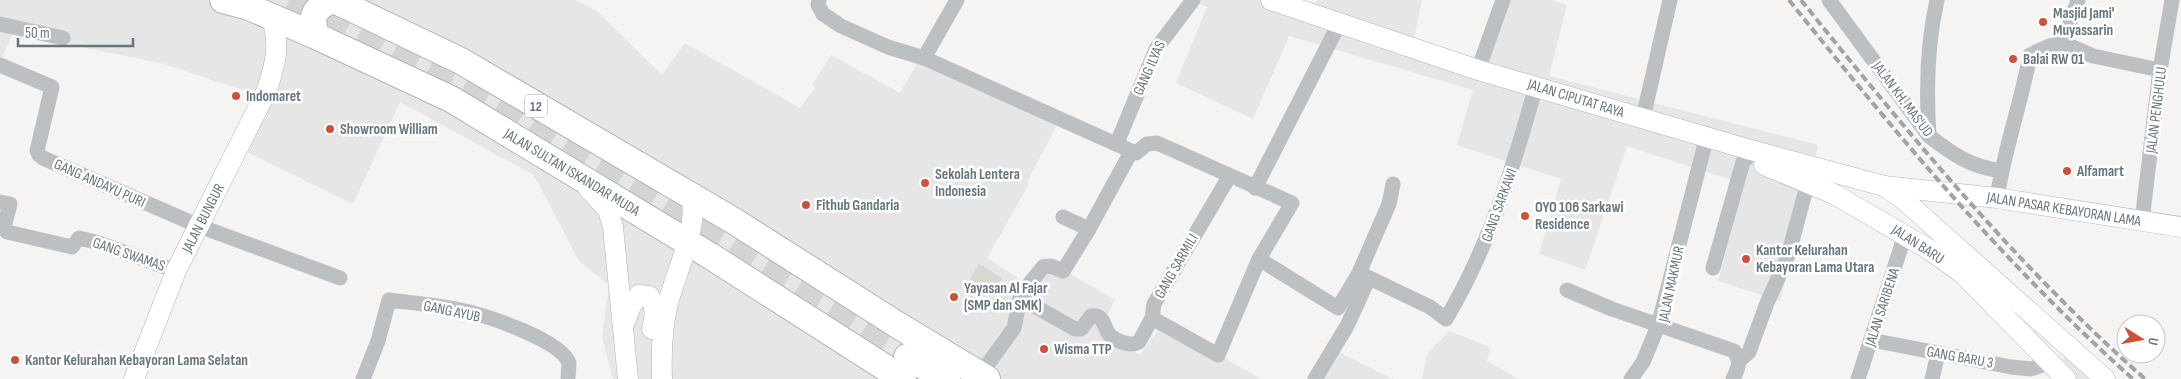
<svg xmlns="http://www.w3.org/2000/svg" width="2181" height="379" font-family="'Sofia Sans Condensed',sans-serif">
<rect width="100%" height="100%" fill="#f5f4f2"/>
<!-- built -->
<g fill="#e5e6e5">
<path d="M0 0H575L597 11 662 75 685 43 800 108 815 88 812 85 831 55 900 93 918 62 1058 123 1027 182 1029 184 987 258 1024 282 1042 257 1115 300 1099 330 1140 355 1163 323 1261 379H613L602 337 609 285 579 261 534 175 400 102 353 204 245 151 262 96 160 63 13 33 0 61Z"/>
<path d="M1190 0H1278L1312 12 1317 0H1422L1413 43 1487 60 1507 0H1551L1567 5 1549 76 1818 145 1807 197 1780 301 1718 281 1744 184 1627 146 1585 270 1539 254 1561 179 1457 145 1473 90 1289 36 1253 119 1176 83 1207 7Z"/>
<path d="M1449 331 1490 347 1487 361 1519 379H1422L1427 354Z"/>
<path d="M2068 341 2113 379H2059Z"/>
<path d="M1335 350 1393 379H1317Z"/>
</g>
<!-- green -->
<path fill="#d5d9d1" d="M979 264 1002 278 991 296 968 282Z"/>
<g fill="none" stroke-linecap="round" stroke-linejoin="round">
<!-- highway-tunnel -->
<path stroke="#d2d4d5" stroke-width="26" stroke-dasharray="26 13" stroke-linecap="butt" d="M289 0 310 8 501 109 907 357"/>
<!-- secondary casing -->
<g stroke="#afb4b7" stroke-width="21">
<g id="secondary">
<path d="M1271 0 1478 70 1747 149 1884 186 1997 198 2181 227"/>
<path d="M1764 165 1834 194 1930 250 1963 274 2066 379"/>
<path d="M1884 186 1904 200 2105 379"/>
<path d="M588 188 608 210 613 227 628 379"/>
<path d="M624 324 631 306 639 295 649 296C657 307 655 316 652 329"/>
<path d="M134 379 176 271 267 90C276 60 280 49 272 17"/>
<path d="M662 379C661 354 662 328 668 303 676 272 699 227 691 196"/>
</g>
</g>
<!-- highway casing -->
<g stroke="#b0b3b6" stroke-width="28">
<g id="highway">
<path d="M223 0 249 7 316 36 451 99 712 257 903 379"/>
<path d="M334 0 461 61 734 221 896 324 987 379"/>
<path d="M316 36C310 15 314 8 333 0"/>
<path d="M907 357 947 379"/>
</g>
</g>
<!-- street -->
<g stroke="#bcc0c3" stroke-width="15">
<path d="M819 0 818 5 823 14 841 26 888 47 924 58 1136 153 1147 144 1157 143 1292 203 1259 259 1338 308 1359 273 1389 204 1393 184"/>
<path d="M1829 0 1929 136C1954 155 1969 166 2001 171"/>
<path d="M0 24 63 38"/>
<path d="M2063 43 2078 0"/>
<path d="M924 58 957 0"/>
<path d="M0 65 52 87 37 151 39 155 43 158 199 226 340 278"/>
<path d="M1478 70 1503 0"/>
<path d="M1643 118 1670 0"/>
<path d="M1929 135C1926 90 1927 44 1937 0"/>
<path d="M1117 143 1156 49 1193 0"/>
<path d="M1229 177 1154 304 1152 318 1218 355 1259 259"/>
<path d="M1255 188 1340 22"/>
<path d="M1997 198C2004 150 2021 104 2030 55L2049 46 2063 43 2093 56 2160 70"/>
<path d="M0 202 10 204 4 228 7 232 72 247 79 238 96 242 176 271"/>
<path d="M1063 217 1089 229 1131 152"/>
<path d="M2142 221 2160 70 2172 0"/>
<path d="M1713 268 1743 162 1747 158"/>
<path d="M1359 273 1430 307 1446 319C1490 245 1513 168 1536 86"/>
<path d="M1567 290 1612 309 1734 351C1742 362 1738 368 1733 379"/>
<path d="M1020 298 1075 329H1081L1091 316C1104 314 1103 326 1109 334 1115 341 1130 347 1139 342L1152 318"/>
<path d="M1871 340 2011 367 2031 369 2049 363"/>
<path d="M1739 361 1749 352 1767 303 1788 256 1808 182"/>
<path d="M980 375 1014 328 1021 294 1043 267 1051 266 1063 271 1089 229"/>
<path d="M363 379 378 341 389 300C413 303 437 305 461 310 485 315 561 340 569 363L568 379"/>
<path d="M1315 379 1347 326 1369 278"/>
<path d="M1631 379 1643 362 1658 326 1707 136"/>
<path d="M1858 379 1905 235"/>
<path d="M1932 379 1938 353"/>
</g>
<!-- secondary -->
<use href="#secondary" stroke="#fff" stroke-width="20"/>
<!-- highway -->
<use href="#highway" stroke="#fff" stroke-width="26"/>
<!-- rail -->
<g stroke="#9ea4a8" stroke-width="4" stroke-dasharray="8 4" stroke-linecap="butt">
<path d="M1789 0C1896 134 2005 265 2133 379"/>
<path d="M1801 0C1908 133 2016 265 2145 379"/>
</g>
</g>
<!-- markers -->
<g fill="#cd513a" stroke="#fff" stroke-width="2">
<circle cx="2043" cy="22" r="5"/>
<circle cx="2013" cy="59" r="5"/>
<circle cx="236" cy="96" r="5"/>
<circle cx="330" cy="129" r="5"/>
<circle cx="2067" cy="171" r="5"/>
<circle cx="925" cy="183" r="5"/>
<circle cx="806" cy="205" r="5"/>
<circle cx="1525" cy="216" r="5"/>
<circle cx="1746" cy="259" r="5"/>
<circle cx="954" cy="297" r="5"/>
<circle cx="1044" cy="349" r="5"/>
<circle cx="15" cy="360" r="5"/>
</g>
<g text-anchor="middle" stroke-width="5" stroke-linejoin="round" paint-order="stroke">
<!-- shield labels -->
<rect fill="#fff" stroke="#959fa5" stroke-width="1" x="525" y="94.5" width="22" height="23" rx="4"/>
<g font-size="14" font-weight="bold" fill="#67767f">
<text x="536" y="111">12</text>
</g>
<!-- poi labels -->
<g font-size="15" font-weight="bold" fill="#67767f" stroke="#fff" text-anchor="start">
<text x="2053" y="18">Masjid Jami'<tspan x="2053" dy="17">Muyassarin</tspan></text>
<text x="2023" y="64">Balai RW 01</text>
<text x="246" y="101">Indomaret</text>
<text x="340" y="134">Showroom William</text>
<text x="2077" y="176">Alfamart</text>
<text x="935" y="179">Sekolah Lentera<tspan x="935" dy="17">Indonesia</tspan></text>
<text x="816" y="210">Fithub Gandaria</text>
<text x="1535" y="212">OYO 106 Sarkawi<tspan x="1535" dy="17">Residence</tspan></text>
<text x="1756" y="255">Kantor Kelurahan<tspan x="1756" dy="17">Kebayoran Lama Utara</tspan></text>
<text x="964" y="293">Yayasan Al Fajar<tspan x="964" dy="17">(SMP dan SMK)</tspan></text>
<text x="1054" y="354">Wisma TTP</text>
<text x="25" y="365">Kantor Kelurahan Kebayoran Lama Selatan</text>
</g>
<!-- street labels -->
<g font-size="15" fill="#67767f" stroke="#fff">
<text transform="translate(1149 68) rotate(-66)" y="5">GANG ILYAS</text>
<text transform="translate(1576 98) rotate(17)" y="5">JALAN CIPUTAT RAYA</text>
<text transform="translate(1903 99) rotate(53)" y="5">JALAN KH. MAS'UD</text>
<text transform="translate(2156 110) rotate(-83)" y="5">JALAN PENGHULU</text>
<text transform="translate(572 172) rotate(31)" y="5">JALAN SULTAN ISKANDAR MUDA</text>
<text transform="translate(100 183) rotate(24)" y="5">GANG ANDAYU PURI</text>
<text transform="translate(1499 205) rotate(-70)" y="5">GANG SARKAWI</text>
<text transform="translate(2064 209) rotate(9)" y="5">JALAN PASAR KEBAYORAN LAMA</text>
<text transform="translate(203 218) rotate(-63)" y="5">JALAN BUNGUR</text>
<text transform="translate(1918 244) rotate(33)" y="5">JALAN BARU</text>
<text transform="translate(129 254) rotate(19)" y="5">GANG SWAMAS</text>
<text transform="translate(1176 266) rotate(-60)" y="5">GANG SARMILI</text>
<text transform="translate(1671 284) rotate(-78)" y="5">JALAN MAKMUR</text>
<text transform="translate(1882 307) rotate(-72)" y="5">JALAN SARIBENA</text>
<text transform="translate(452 311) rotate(12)" y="5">GANG AYUB</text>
<text transform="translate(1960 357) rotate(10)" y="5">GANG BARU 3</text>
</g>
</g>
<!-- north arrow -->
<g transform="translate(2141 339) rotate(101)"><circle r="24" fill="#ffffff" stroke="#c2c8cc"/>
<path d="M0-4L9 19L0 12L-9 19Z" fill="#cd513a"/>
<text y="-8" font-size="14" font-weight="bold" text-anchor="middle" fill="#67767f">U</text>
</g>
<!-- scale -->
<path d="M18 38v8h115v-8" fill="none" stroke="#67767f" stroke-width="2.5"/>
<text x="25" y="38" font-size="15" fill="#67767f" stroke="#ffffff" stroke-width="4" paint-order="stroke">50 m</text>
</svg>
